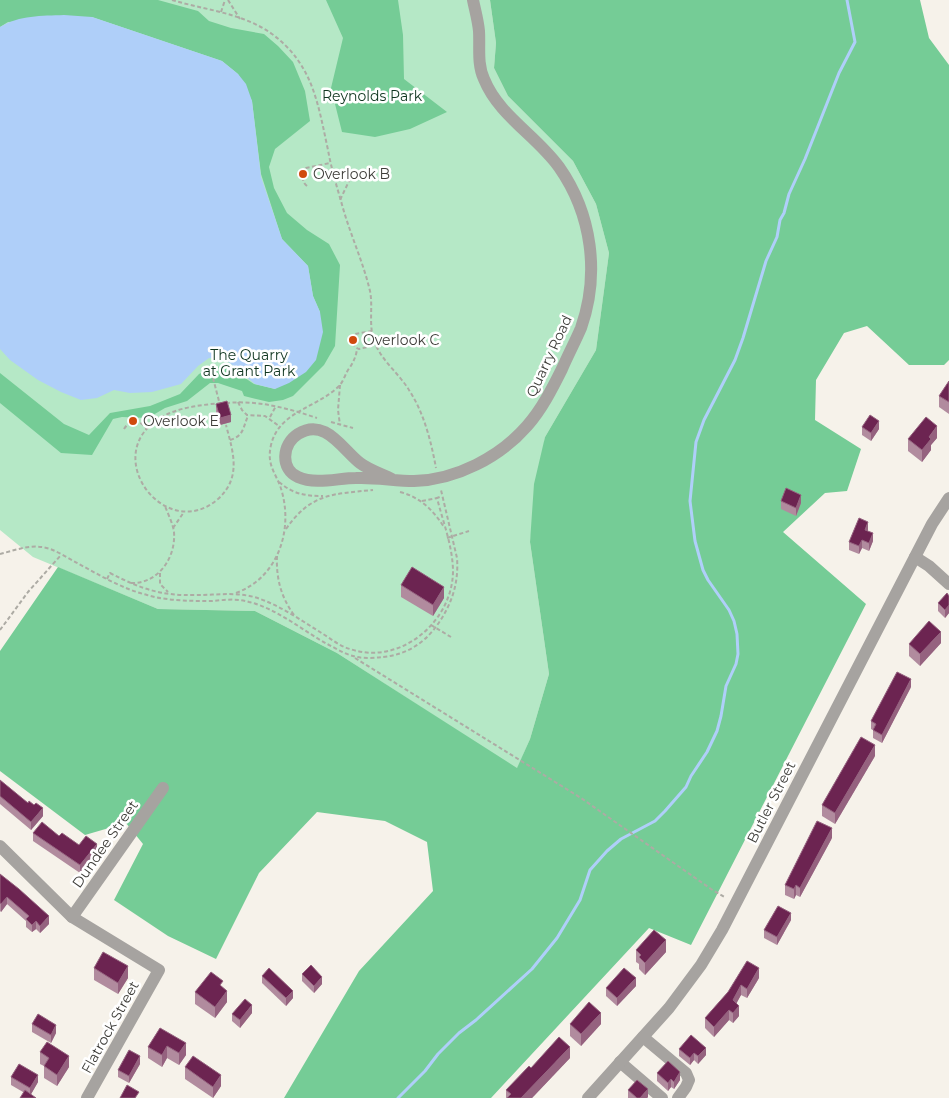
<svg xmlns="http://www.w3.org/2000/svg" width="949" height="1098" font-family="Montserrat,sans-serif">
<rect width="100%" height="100%" fill="#f6f2ea"/>
<!-- green -->
<path fill="#b5e8c6" d="M0 0H490L496 43 494 68 508 96 573 161 596 204 609 253 596 350 545 437 530 542 549 674 530 739 517 769 337 653 255 611 158 609 33 557 0 530Z"/>
<!-- forest -->
<g fill="#75cc96">
<path d="M0 0H158L198 11 209 21 231 28 264 34 278 46 293 62 305 91 310 121 275 149 269 167 274 188 287 213 307 230 329 244 340 265 335 346 324 365 293 396 283 400 269 402 244 396 242 391 218 383H210L187 401 165 408 148 418 122 417 113 419 92 455 61 453 0 403V373L64 424 89 435 110 413 150 406 180 394 199 374 215 366 233 370 254 384 275 389 320 312 313 296 308 266 282 239 261 174 252 101 238 74 222 61 92 17 8 22 0 27Z"/>
<path d="M326 0H398L403 35 404 79 447 112 410 129 375 137 342 132 331 88 343 38Z"/>
<path d="M490 0H920L929 38 949 65V360L944 365H909L867 326 844 333 816 380 815 420 861 449 847 491 825 493 783 532 866 604 691 945 649 928 491 1098H284L359 971 433 891 427 842 385 821 317 812 259 873 216 959 168 936 114 900 143 844 126 823 85 835 0 771V651L58 567 158 609 255 611 337 653 517 768 530 739 549 674 530 542 534 484 545 437 596 350 609 253 596 204 573 161 508 96 494 68 496 43Z"/>
</g>
<!-- water -->
<path fill="#afcff9" d="M64 15 92 17 222 61 238 74 246 84 252 101 261 177 282 239 308 266 313 296 320 312 323 332 316 360 306 372 289 383 275 389 255 384 225 359 209 358 198 366 181 384 152 392 130 393 114 390 97 398 81 400 61 392 38 380 10 360 0 349V27C20 15 41 16 64 15Z"/>
<g fill="none" stroke-linecap="round" stroke-linejoin="round">
<!-- stream -->
<path stroke="#afcff9" stroke-width="3" d="M398 1098 425 1071 438 1054 459 1033 476 1020 532 969 557 938 580 900 590 870 607 851 621 839 655 821 665 811 686 787 691 776 707 752 717 731 721 716 726 686 736 664 738 654 737 634 734 621 729 610 708 580 703 570 695 541 690 501 696 442 704 420 735 360 743 338 766 261 777 237 780 220 784 213 789 194 805 159 839 73 855 42 847 0"/>
<!-- path -->
<g stroke="#adaba4" stroke-width="2" stroke-dasharray="4 2.5" stroke-linecap="butt">
<path d="M172 0C205 10 243 13 272 34 313 64 318 104 328 150 331 167 336 184 341 201 349 232 363 261 370 291 373 306 369 322 373 337 378 358 398 372 409 390 424 413 431 441 436 468"/>
<path d="M228 0 240 19"/>
<path d="M221 12 225 0"/>
<path d="M333 173 343 172 348 176 350 179 340 200"/>
<path d="M307 186C301 181 302 174 306 168L330 163"/>
<path d="M372 331 355 334C351 340 353 347 359 349L376 345"/>
<path d="M340 385 338 410 340 425"/>
<path d="M238 402 242 410 247 415 265 416 279 426"/>
<path d="M221 403C202 405 179 407 162 417 97 453 165 545 218 499 242 477 233 452 226 425"/>
<path d="M226 403C258 400 287 408 317 418"/>
<path d="M270 417 276 406"/>
<path d="M331 422 353 428"/>
<path d="M124 429C131 418 140 420 147 429"/>
<path d="M230 440C244 436 243 427 248 416"/>
<path d="M279 482C293 494 305 496 323 496"/>
<path d="M400 492C420 497 433 510 444 527"/>
<path d="M422 501 437 498"/>
<path d="M173 528 184 512"/>
<path d="M286 529C311 493 333 494 373 490"/>
<path d="M447 538 469 531"/>
<path d="M0 554C12 551 28 545 41 547 54 548 67 558 79 564 101 576 123 589 147 595 168 601 190 601 212 601 224 600 237 598 249 602 278 609 303 631 329 645 337 649 345 654 353 656 363 659 374 658 383 657 404 655 422 645 435 628 451 607 459 584 457 558L441 490"/>
<path d="M277 556C276 578 281 597 294 615"/>
<path d="M160 573V584L168 592"/>
<path d="M107 579 110 573C141 589 161 596 197 595 216 595 235 592 254 597 278 604 299 619 320 632 330 638 339 646 350 649 399 666 452 623 453 572 453 547 443 522 437 498L442 496"/>
<path d="M131 583C158 584 176 558 174 532 173 524 168 514 165 506"/>
<path d="M236 593C277 578 293 532 282 492 277 473 266 467 271 445 279 411 317 408 339 386 343 382 345 375 348 370 353 363 356 357 357 349"/>
<path d="M431 625 451 637"/>
<path d="M0 630 28 592 61 555"/>
<path d="M355 658 581 798 711 889 726 898"/>
</g>
<!-- minor -->
<g stroke="#a6a3a0" stroke-width="12">
<path d="M392 479C382 474 369 470 360 463 342 449 325 417 298 434 282 444 280 469 298 477 316 485 338 478 356 478 375 477 395 481 414 481 456 480 500 457 527 426 542 409 552 389 562 369 568 355 575 342 581 328 600 274 592 214 559 167 536 135 499 116 484 79 477 64 480 47 479 31 478 20 475 10 473 0"/>
<path d="M915 557 929 566 949 584"/>
<path d="M0 846 72 917 159 970 87 1098"/>
<path d="M72 917 163 788"/>
<path d="M643 1037 686 1073 689 1080 686 1087 678 1098"/>
<path d="M620 1062 662 1098"/>
<path d="M588 1098 669 1008 701 965 722 930 932 524 949 498"/>
</g>
<!-- path-bridge -->
<path stroke="#adaba4" stroke-width="2" stroke-dasharray="4 2.5" stroke-linecap="butt" d="M213 378 220 405"/>
</g>
<!-- wall -->
<g fill="#b18b9e">
<path d="M949 381V414L939 407V396Z"/>
<path d="M216 404 231 422 220 425 216 412Z"/>
<path d="M862 427 879 429 871 441 862 435Z"/>
<path d="M937 438 931 445V450L922 462 908 451V439Z"/>
<path d="M781 501 801 503 796 516 781 509Z"/>
<path d="M868 530 867 531 873 541 869 551 862 548 859 554 849 550V542Z"/>
<path d="M401 585 444 598 433 616 401 597Z"/>
<path d="M949 596V613L945 618 938 611V603Z"/>
<path d="M941 643 920 666 909 656V644Z"/>
<path d="M911 687 882 743 873 738V730L871 729V721Z"/>
<path d="M875 756 835 824 822 816V805Z"/>
<path d="M0 780 43 816 31 830 0 804Z"/>
<path d="M33 833 59 836 79 845 97 851 80 873 33 841Z"/>
<path d="M832 838 800 897 796 895 794 899 785 895V885Z"/>
<path d="M0 874 49 924 40 933 36 929 32 932 26 927V921L7 904 1 912 0 911Z"/>
<path d="M791 920 777 945 764 938V930Z"/>
<path d="M636 950 666 952 645 975 639 969V964L636 962Z"/>
<path d="M94 968 128 978 118 994 94 980Z"/>
<path d="M302 974 322 984 314 993 302 981Z"/>
<path d="M262 976 293 998 286 1006 262 983Z"/>
<path d="M759 978 747 998 741 995 736 1003 739 1016 733 1023 729 1020 714 1037 705 1028V1018L728 992Z"/>
<path d="M636 986 617 1006 606 996V988Z"/>
<path d="M223 988 227 1002 215 1018 195 1004V992Z"/>
<path d="M252 1013 240 1028 232 1021V1014Z"/>
<path d="M32 1024 56 1033 51 1043 32 1032Z"/>
<path d="M570 1024H601L581 1046 570 1036Z"/>
<path d="M160 1028 186 1055 179 1065 167 1058 162 1067 148 1058V1047Z"/>
<path d="M679 1049 706 1055 698 1064 694 1060 690 1065 679 1056Z"/>
<path d="M40 1052 69 1067 57 1086 44 1078V1066L40 1064Z"/>
<path d="M570 1058 532 1098H506V1090L531 1068Z"/>
<path d="M140 1064 129 1083 118 1077V1070Z"/>
<path d="M185 1067 221 1086 213 1098 185 1079Z"/>
<path d="M657 1073 680 1080 674 1089 671 1087 668 1091 657 1081Z"/>
<path d="M11 1077 38 1082 31 1094 23 1092 11 1085Z"/>
<path d="M628 1090 648 1097 647 1098H628Z"/>
</g>
<!-- shaded-wall -->
<g fill="#95627f">
<path d="M231 415V422L220 425V418Z"/>
<path d="M879 421V429L871 441V433Z"/>
<path d="M937 426V438L931 445V450L922 462V450L929 437Z"/>
<path d="M801 495V503L796 516V508Z"/>
<path d="M868 522V530L865 538V530Z"/>
<path d="M873 533V541L869 551V543Z"/>
<path d="M862 540V548L859 554V546Z"/>
<path d="M444 587V598L433 616V605Z"/>
<path d="M949 605V613L945 618V610Z"/>
<path d="M941 632V643L920 666V654Z"/>
<path d="M911 679V687L882 743V735Z"/>
<path d="M875 745V756L835 824V813Z"/>
<path d="M43 808V816L31 830V822Z"/>
<path d="M832 828V838L800 897V888Z"/>
<path d="M97 844V851L80 873V865Z"/>
<path d="M796 885V895L794 899V889Z"/>
<path d="M7 897V904L1 912V904Z"/>
<path d="M791 913V920L777 945V937Z"/>
<path d="M49 916V924L40 933V926Z"/>
<path d="M36 921V929L32 932V925Z"/>
<path d="M666 940V952L645 975V963Z"/>
<path d="M128 966V978L118 994V983Z"/>
<path d="M759 968V978L747 998V989Z"/>
<path d="M322 977V984L314 993V986Z"/>
<path d="M636 978V986L617 1006V998Z"/>
<path d="M741 985V995L733 1010V1000Z"/>
<path d="M227 991V1002L215 1018V1007Z"/>
<path d="M293 991V998L286 1006V998Z"/>
<path d="M252 1005V1013L240 1028V1020Z"/>
<path d="M739 1006V1016L733 1023V1013Z"/>
<path d="M729 1010V1020L714 1037V1027Z"/>
<path d="M601 1013V1024L581 1046V1034Z"/>
<path d="M56 1025V1033L51 1043V1035Z"/>
<path d="M186 1043V1055L179 1065V1053Z"/>
<path d="M167 1046V1058L162 1067V1055Z"/>
<path d="M570 1047V1058L532 1098H521Z"/>
<path d="M706 1048V1055L698 1064V1056Z"/>
<path d="M694 1053V1060L690 1065V1058Z"/>
<path d="M69 1056V1067L57 1086V1075Z"/>
<path d="M140 1056V1064L129 1083V1076Z"/>
<path d="M680 1072V1080L674 1089V1082Z"/>
<path d="M38 1075V1082L30 1096V1088Z"/>
<path d="M221 1075V1086L213 1098V1087Z"/>
<path d="M671 1079V1087L668 1091V1083Z"/>
<path d="M648 1089V1097L647 1098H640Z"/>
</g>
<!-- building -->
<g fill="#6c2451" stroke="#95627f">
<path d="M949 381V402L939 396Z"/>
<path d="M227 401 231 415 220 418 216 404Z"/>
<path d="M870 415 879 421 871 433 862 427Z"/>
<path d="M926 417 937 426 929 437 931 439 922 450 908 439Z"/>
<path d="M786 488 801 495 796 508 781 501Z"/>
<path d="M859 518 868 522 865 530 873 533 869 543 862 540 859 546 849 542Z"/>
<path d="M412 567 444 587 433 605 401 585Z"/>
<path d="M947 593 949 596V605L945 610 938 603Z"/>
<path d="M929 621 941 632 920 654 909 644Z"/>
<path d="M897 672 911 679 882 735 873 730 876 724 871 721Z"/>
<path d="M861 737 875 745 835 813 822 805Z"/>
<path d="M0 780 28 803 29 801 34 805 36 803 43 808 31 822 0 796Z"/>
<path d="M817 821 832 828 800 888 796 885 794 889 785 885Z"/>
<path d="M42 822 59 836 62 833 79 845 86 836 97 844 80 865 33 833Z"/>
<path d="M0 874 19 889 49 916 40 926 36 921 32 925 26 919 29 916 7 897 1 904 0 903Z"/>
<path d="M778 906 791 913 777 937 764 930Z"/>
<path d="M654 930 666 940 645 963 639 957 641 955 636 950Z"/>
<path d="M103 952 128 966 118 983 94 968Z"/>
<path d="M747 961 759 968 747 989 741 985 733 1000 739 1006 733 1013 729 1010 714 1027 705 1018 728 992Z"/>
<path d="M311 965 322 977 314 986 302 974Z"/>
<path d="M269 968 293 991 286 998 262 976Z"/>
<path d="M624 968 636 978 617 998 606 988Z"/>
<path d="M211 972 223 981 220 985 227 991 215 1007 195 992Z"/>
<path d="M245 999 252 1005 240 1020 232 1014Z"/>
<path d="M589 1002 601 1013 581 1034 570 1024Z"/>
<path d="M38 1014 56 1025 51 1035 32 1024Z"/>
<path d="M160 1028 186 1043 179 1053 167 1046 162 1055 148 1047Z"/>
<path d="M691 1035 706 1048 698 1056 694 1053 690 1058 679 1049Z"/>
<path d="M559 1037 570 1047 521 1098H507L511 1094 506 1090 529 1066 531 1068Z"/>
<path d="M47 1042 69 1056 57 1075 44 1066 49 1058 40 1052Z"/>
<path d="M129 1050 140 1056 129 1076 118 1070Z"/>
<path d="M193 1056 221 1075 213 1087 185 1067Z"/>
<path d="M668 1061 680 1072 674 1082 671 1079 668 1083 657 1073Z"/>
<path d="M19 1064 38 1075 30 1088 11 1077Z"/>
<path d="M637 1080 648 1089 640 1098H637L628 1090Z"/>
<path d="M127 1085 139 1092 135 1098H120Z"/>
<path d="M25 1090 36 1098H20Z"/>
</g>
<!-- markers -->
<g fill="#d04a0d" stroke="#fff" stroke-width="2">
<circle cx="303" cy="174" r="5"/>
<circle cx="353" cy="340" r="5"/>
<circle cx="133" cy="421" r="5"/>
</g>
<g text-anchor="middle" stroke-width="5" stroke-linejoin="round" paint-order="stroke">
<!-- park labels -->
<g font-size="14" fill="#0f351f" stroke="#fff">
<text x="372" y="101">Reynolds Park</text>
<text x="249" y="360">The Quarry<tspan x="249" dy="16">at Grant Park</tspan></text>
</g>
<!-- poi labels -->
<g font-size="14" fill="#3e3d39" stroke="#fff" text-anchor="start">
<text x="313" y="179">Overlook B</text>
<text x="363" y="345">Overlook C</text>
<text x="143" y="426">Overlook E</text>
</g>
<!-- street labels -->
<g font-size="14" fill="#3e3d39" stroke="#fff">
<text transform="translate(549 356) rotate(-65)" y="5">Quarry Road</text>
<text transform="translate(771 802) rotate(-63)" y="5">Butler Street</text>
<text transform="translate(105 844) rotate(-55)" y="5">Dundee Street</text>
<text transform="translate(110 1027) rotate(-61)" y="5">Flatrock Street</text>
</g>
</g>
</svg>
